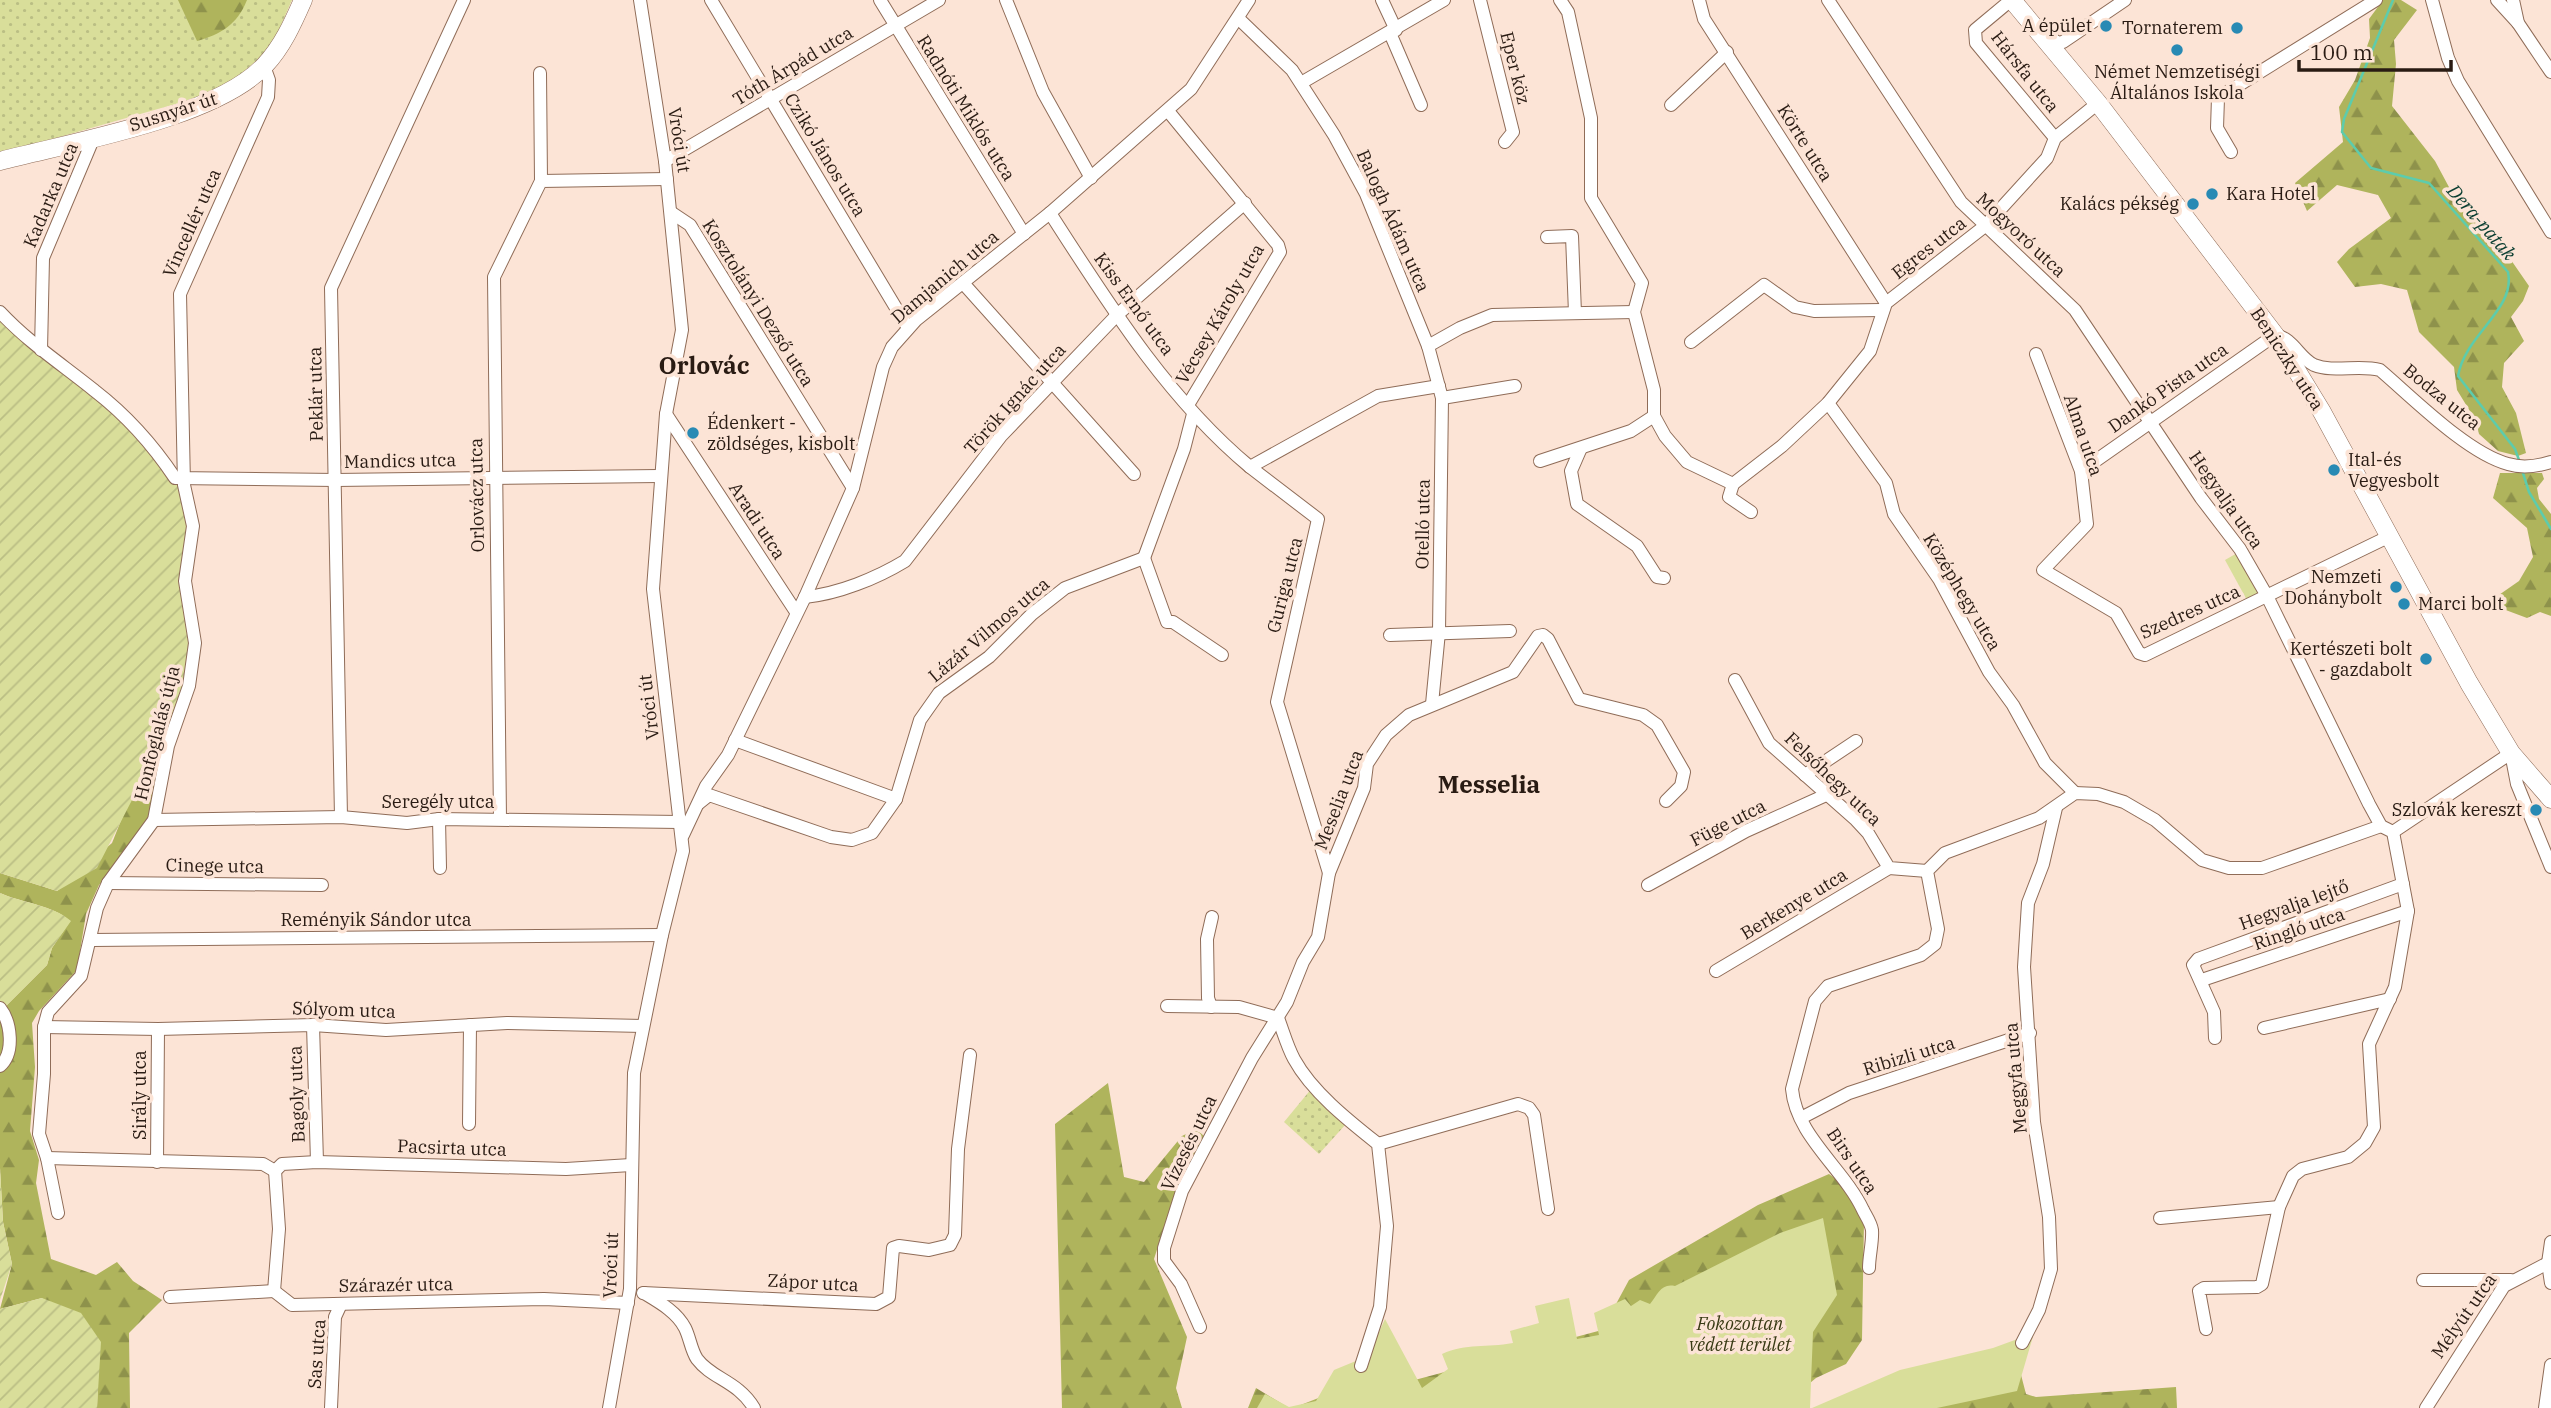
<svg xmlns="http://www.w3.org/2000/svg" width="2551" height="1408" font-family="'IBM Plex Serif',serif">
<defs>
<pattern id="grass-dots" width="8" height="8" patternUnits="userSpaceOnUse" patternTransform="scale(1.75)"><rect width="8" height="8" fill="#d9de9a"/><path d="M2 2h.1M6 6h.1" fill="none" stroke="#babe84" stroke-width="1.8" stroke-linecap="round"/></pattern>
<pattern id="forest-firs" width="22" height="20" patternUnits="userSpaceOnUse" patternTransform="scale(1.75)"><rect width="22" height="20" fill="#afb45c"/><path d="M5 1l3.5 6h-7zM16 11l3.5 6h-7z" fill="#8e924b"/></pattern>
<pattern id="garden-furrows" width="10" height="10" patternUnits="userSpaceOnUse" patternTransform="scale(1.75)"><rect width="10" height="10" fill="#d9de9a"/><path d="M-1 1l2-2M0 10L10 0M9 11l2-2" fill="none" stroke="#babe84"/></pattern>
</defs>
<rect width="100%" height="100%" fill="#fce4d6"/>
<!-- grass -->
<g fill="url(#grass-dots)">
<path d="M0 0H292L271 48 221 91 0 154Z"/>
<path d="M1312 1088 1346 1124 1319 1154 1284 1122Z"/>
</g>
<!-- forest -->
<g fill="url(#forest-firs)">
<path d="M178 0H247C237 25 221 34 197 41Z"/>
<path d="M2383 0H2401L2417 10 2394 40 2396 64 2392 106 2435 161 2457 202 2511 260 2529 286 2523 301 2511 317 2524 341 2504 363 2502 387 2516 413 2526 453 2518 456 2498 451 2479 434 2476 421 2457 390 2454 367 2419 332 2407 290 2381 284 2355 287 2337 262 2349 249 2391 218 2378 195 2337 185 2307 211 2295 183 2343 142 2339 107 2355 80 2370 38 2369 19Z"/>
<path d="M2500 473H2542L2544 479 2537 488 2539 499 2551 514V616L2540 612 2527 618 2503 609 2496 597 2519 581 2533 557 2527 528 2493 498Z"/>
<path d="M162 758 150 813 134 846 99 885 86 914 77 970 39 1011 32 1023 35 1067 30 1131 39 1160 36 1183 51 1259 96 1275 117 1262 133 1281 162 1300 129 1333 130 1408H97L98 1377 42 1298 0 1309 12 1264 3 1222 0 1168V1012L47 965 52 948 70 921C53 905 22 903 0 893V873L57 891 112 843 126 808 149 767Z"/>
<path d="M1108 1083 1124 1177 1144 1182 1182 1136 1196 1129 1204 1136 1174 1196 1154 1259 1187 1337 1176 1388 1182 1408H1062L1055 1124Z"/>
<path d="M1829 1174 1840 1182 1864 1221 1862 1340 1846 1364 1816 1378 1804 1388 1621 1360 1293 1408 1321 1397 1411 1381 1602 1330 1629 1280 1758 1205Z"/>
<path d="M2020 1371 2026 1394 2036 1397 2176 1387 2177 1408H1911Z"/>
<path d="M1256 1388 1289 1408H1248Z"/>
</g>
<!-- park -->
<g fill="#d9de9a">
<path d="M2239 552 2263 594 2248 602 2225 560Z"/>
<path d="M1823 1218 1837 1295 1813 1332 1810 1408H1257L1265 1394 1289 1407 1316 1401 1334 1370 1368 1356 1385 1319 1422 1388 1448 1369 1442 1354C1467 1343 1486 1348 1513 1343L1510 1331 1539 1323 1535 1306 1569 1298 1577 1339 1599 1335 1594 1313 1625 1299 1631 1306 1640 1300 1650 1304C1658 1294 1661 1283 1675 1286L1780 1233Z"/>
<path d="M2034 1333 2017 1391 1937 1408H1812L1900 1370 1993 1348Z"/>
</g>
<!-- garden -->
<g fill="url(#garden-furrows)">
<path d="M0 312 95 391 184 479 193 526 185 581 195 643 162 758 149 767 97 868 57 891 0 873Z"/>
<path d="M0 893C22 903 53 905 71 921L52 948 47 965 0 1012V1069Z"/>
<path d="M0 1168 3 1222 12 1264 0 1300Z"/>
<path d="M42 1298 81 1313 101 1342 97 1408H0V1309Z"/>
</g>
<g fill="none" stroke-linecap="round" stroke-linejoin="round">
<!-- stream -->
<g stroke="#5dccac" stroke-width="2.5">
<path d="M2393 0 2344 119 2342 132 2371 168 2429 183 2508 272C2516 310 2465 334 2458 376L2515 449 2519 460"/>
<path d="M2522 470 2529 492 2551 529"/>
</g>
<!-- street casing -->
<g stroke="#8f6c58" stroke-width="14">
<g id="street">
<path d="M711 0 908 328"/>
<path d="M880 0 1024 234"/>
<path d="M1006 0 1043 92 1091 178"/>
<path d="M1382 0 1396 30"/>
<path d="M1480 0 1513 132 1505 142"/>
<path d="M1560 0 1568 12 1591 118V198L1642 283 1634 312 1654 390V416L1665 436 1687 462 1733 484"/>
<path d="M1699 0 1704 19 1886 303"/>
<path d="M1828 0 1961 202 2075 310 2201 498 2240 549 2267 596 2369 804 2381 826 2393 832 2408 911 2395 987 2369 1044 2374 1127 2365 1143 2348 1157 2302 1169 2293 1176 2279 1207 2262 1284 2257 1287 2204 1288 2199 1291 2206 1329"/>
<path d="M2011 0 1975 30 1976 43 2055 138"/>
<path d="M2432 0 2448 58 2458 81 2551 232"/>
<path d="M2497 0 2518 23"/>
<path d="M2513 0 2518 23 2551 72"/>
<path d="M1239 19 1292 70 1334 135 1366 194 1428 346 1442 398 1439 632 1432 704"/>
<path d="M1390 33 1421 105"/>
<path d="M2048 34 2057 43 2063 42 2125 0"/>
<path d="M540 73 541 181"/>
<path d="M1301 83 1444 0"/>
<path d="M1671 105 1727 52"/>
<path d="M1168 111 1278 245 1280 252 1188 405"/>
<path d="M2231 152 2217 128 2218 98 2376 0"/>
<path d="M665 161 939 0"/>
<path d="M672 213 690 225 853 488"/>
<path d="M1050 213C1108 303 1167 398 1250 467L1378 396 1439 386"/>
<path d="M1547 237 1572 236 1575 313"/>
<path d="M963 283 1134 474"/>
<path d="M0 312C29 343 63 365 95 391 126 415 153 445 175 478L336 480 659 476"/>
<path d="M1691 342 1764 285 1795 307 1814 311 1881 310"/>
<path d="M1428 346 1460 328 1492 315 1634 312"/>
<path d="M41 350 43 258 94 137"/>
<path d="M2036 354 2081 471 2087 524 2043 570 2116 613 2139 653 2145 655 2390 536"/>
<path d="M1442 398 1515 386"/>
<path d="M1828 403 1886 483 1894 514 1939 579 1989 672 2013 705 2045 763 2075 793"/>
<path d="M666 414 796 612"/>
<path d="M1581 448 1571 471 1577 504 1637 546 1657 577 1664 578"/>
<path d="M1540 461 1631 431 1654 416"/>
<path d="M1250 467 1318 519 1277 702 1329 873"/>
<path d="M2081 471 2275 335C2293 338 2299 358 2314 365 2334 373 2359 364 2380 370 2413 398 2467 453 2508 464 2521 468 2538 466 2551 462"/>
<path d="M1733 484 1782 446 1828 403 1870 351 1886 303 1985 226 2047 158 2055 138 2098 103"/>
<path d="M1733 484 1729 497 1751 512"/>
<path d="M1144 558 1184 449 1193 414"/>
<path d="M1144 558 1167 622H1173L1222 655"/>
<path d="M805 597C838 594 877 578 905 561L1001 436 1117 315 1245 203"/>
<path d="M1390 635 1510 631"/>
<path d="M1735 680 1769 743 1855 819 1868 833 1889 868 1927 871"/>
<path d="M735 740 896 799"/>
<path d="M1805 775 1856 741"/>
<path d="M699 803 709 795 831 837 852 840 872 833 896 799 920 720 939 693 989 657 1032 614 1065 588 1144 558"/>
<path d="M341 817 331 288 464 0"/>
<path d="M439 819 440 868"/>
<path d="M500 819 494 277 541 181 667 179"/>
<path d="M154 820 341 817 407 823 439 819 680 822"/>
<path d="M2393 832 2511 753 2517 784 2551 867"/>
<path d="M683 835 706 786 728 755 805 597 853 488 883 367 892 347 916 320 1050 213 1191 89 1249 0"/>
<path d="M108 883 322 885"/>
<path d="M1648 885 1746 831 1826 795"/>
<path d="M92 940 662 935"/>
<path d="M1716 971 1889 868"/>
<path d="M2202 980 2408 911"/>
<path d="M1167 1006 1239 1007 1278 1018"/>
<path d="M1211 1007 1208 998 1207 939 1212 917"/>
<path d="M0 1008C11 1022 15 1053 0 1066"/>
<path d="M1278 1018C1283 1031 1287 1046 1294 1059 1312 1092 1349 1121 1378 1144L1387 1226 1380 1307 1361 1366"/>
<path d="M313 1025 317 1162"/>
<path d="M44 1027 158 1029 313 1025 386 1030 507 1023 643 1026"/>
<path d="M2264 1028 2390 999"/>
<path d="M2215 1038 2214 1012 2193 965 2198 959 2403 884"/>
<path d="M1801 1118 1849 1093 2030 1033"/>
<path d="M469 1124 470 1025"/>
<path d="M1378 1144 1518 1104 1529 1108 1534 1115 1548 1209"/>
<path d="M47 1158 263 1164 275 1171"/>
<path d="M157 1162 158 1029"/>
<path d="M275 1171 282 1164 317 1162 566 1169 631 1165"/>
<path d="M58 1213 47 1158 39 1134 44 1074V1027L48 1012 81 976 97 908 108 883 154 820 168 746 189 686 195 643 185 581 193 526 184 485 180 294 268 97 269 80 264 66"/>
<path d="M2160 1218 2279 1207"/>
<path d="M2551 1242 2548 1263 2551 1283"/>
<path d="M1869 1268C1869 1256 1873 1241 1872 1230 1871 1223 1866 1216 1863 1210 1844 1169 1796 1136 1792 1089L1815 1001 1828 986 1921 955 1935 944 1938 929 1927 871 1945 853 2039 818 2075 793 2098 794 2124 802 2155 820 2202 860 2229 868H2262L2381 826"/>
<path d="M2423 1280H2511"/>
<path d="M274 1291 292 1305 544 1299 628 1303"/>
<path d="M274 1291 279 1229 275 1171"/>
<path d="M643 1293 876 1304 889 1297 893 1248 899 1246 929 1250 950 1245 955 1235 958 1149 970 1055"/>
<path d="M644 1293C659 1302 677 1312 685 1328 690 1338 691 1350 697 1359 712 1379 738 1381 754 1408"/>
<path d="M170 1297 274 1291"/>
<path d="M1200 1327 1181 1284 1164 1261V1248L1182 1191 1252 1058 1287 1002 1303 962 1318 937 1329 873 1364 788 1367 764 1386 735 1409 715 1513 672 1538 636 1543 635 1548 639 1579 699 1643 715 1657 725 1684 772 1681 786 1666 801"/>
<path d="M2022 1343 2039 1310 2051 1269 2049 1217 2034 1122 2024 967 2028 903 2043 864 2056 808"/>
<path d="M331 1408 335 1317 341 1304"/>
<path d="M609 1408 630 1289 634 1073 662 935 683 851 653 589 666 414 682 330 665 161 640 0"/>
<path d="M2426 1408 2504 1286 2548 1263"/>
<path d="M2545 1408 2551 1365"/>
</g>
</g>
<!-- secondary casing -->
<g stroke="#8f6c58" stroke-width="19">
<g id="secondary">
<path d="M2012 0 2098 103 2275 335 2322 412 2469 683 2511 753 2551 799"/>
<path d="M0 161C72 142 216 118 265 65 282 47 293 23 303 0"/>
</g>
</g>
<!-- street -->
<use href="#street" stroke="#fff" stroke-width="12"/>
<!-- secondary -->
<use href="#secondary" stroke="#fff" stroke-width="18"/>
</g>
<!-- markers -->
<g fill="#288ab4" stroke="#fce4d6" stroke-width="2.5">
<circle cx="2106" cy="26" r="7"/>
<circle cx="2237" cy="28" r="7"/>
<circle cx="2177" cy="50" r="7"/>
<circle cx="2212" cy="194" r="7"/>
<circle cx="2193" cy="204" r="7"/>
<circle cx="693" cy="433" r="7"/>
<circle cx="2334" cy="470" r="7"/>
<circle cx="2396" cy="587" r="7"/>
<circle cx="2404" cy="604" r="7"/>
<circle cx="2426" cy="659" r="7"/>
<circle cx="2536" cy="810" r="7"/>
</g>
<g text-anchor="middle" stroke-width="7" stroke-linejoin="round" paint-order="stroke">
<!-- poi labels -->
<g font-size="18" fill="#291b13" stroke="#fce4d6" text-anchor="end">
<text x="2092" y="32">A épület</text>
<text x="2223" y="34">Tornaterem</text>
<text x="2177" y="78" text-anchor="middle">Német Nemzetiségi<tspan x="2177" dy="21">Általános Iskola</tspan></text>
<text x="2226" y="200" text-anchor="start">Kara Hotel</text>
<text x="2179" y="210">Kalács pékség</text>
<text x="707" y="429" text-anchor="start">Édenkert -<tspan x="707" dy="21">zöldséges, kisbolt</tspan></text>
<text x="2348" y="466" text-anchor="start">Ital-és<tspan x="2348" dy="21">Vegyesbolt</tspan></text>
<text x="2382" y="583">Nemzeti<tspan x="2382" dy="21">Dohánybolt</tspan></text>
<text x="2418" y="610" text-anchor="start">Marci bolt</text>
<text x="2412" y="655">Kertészeti bolt<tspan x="2412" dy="21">- gazdabolt</tspan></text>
<text x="2522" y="816">Szlovák kereszt</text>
</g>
<!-- street labels -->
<g font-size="18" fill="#291b13" stroke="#fce4d6">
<text transform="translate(793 66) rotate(-31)" y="6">Tóth Árpád utca</text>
<text transform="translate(1515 68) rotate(76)" y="6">Eper köz</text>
<text transform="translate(2025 72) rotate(52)" y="6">Hársfa utca</text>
<text transform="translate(966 108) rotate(58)" y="6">Radnóti Miklós utca</text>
<text transform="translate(173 112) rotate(-18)" y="6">Susnyár út</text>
<text transform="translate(679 140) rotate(81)" y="6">Vróci út</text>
<text transform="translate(1805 143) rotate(58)" y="6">Körte utca</text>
<text transform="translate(825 155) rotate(59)" y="6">Czikó János utca</text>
<text transform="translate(51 195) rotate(-67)" y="6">Kadarka utca</text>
<text transform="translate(1393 221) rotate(66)" y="6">Balogh Ádám utca</text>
<text transform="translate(192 223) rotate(-66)" y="6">Vincellér utca</text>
<text transform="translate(2021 235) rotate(43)" y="6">Mogyoró utca</text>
<text transform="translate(1929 248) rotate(-38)" y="6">Egres utca</text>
<text transform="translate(945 277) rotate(-40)" y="6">Damjanich utca</text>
<text transform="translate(758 303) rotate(58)" y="6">Kosztolányi Dezső utca</text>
<text transform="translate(1134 304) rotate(54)" y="6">Kiss Ernő utca</text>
<text transform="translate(1220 314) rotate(-60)" y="6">Vécsey Károly utca</text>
<text transform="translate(2287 359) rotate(57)" y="6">Beniczky utca</text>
<text transform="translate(2168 388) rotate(-35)" y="6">Dankó Pista utca</text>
<text transform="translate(316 394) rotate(-91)" y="6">Peklár utca</text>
<text transform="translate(2442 397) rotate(39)" y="6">Bodza utca</text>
<text transform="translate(1015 399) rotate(-48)" y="6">Török Ignác utca</text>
<text transform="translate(2083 435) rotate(71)" y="6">Alma utca</text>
<text transform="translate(400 461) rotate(-1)" y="6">Mandics utca</text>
<text transform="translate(477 495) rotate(-91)" y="6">Orlovácz utca</text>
<text transform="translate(2226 500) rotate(55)" y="6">Hegyalja utca</text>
<text transform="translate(757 521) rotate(57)" y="6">Aradi utca</text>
<text transform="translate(1423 524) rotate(-89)" y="6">Otelló utca</text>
<text transform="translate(1285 585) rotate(-76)" y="6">Guriga utca</text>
<text transform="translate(1962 592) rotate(59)" y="6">Középhegy utca</text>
<text transform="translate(2190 612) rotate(-24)" y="6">Szedres utca</text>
<text transform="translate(989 630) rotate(-40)" y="6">Lázár Vilmos utca</text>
<text transform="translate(649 707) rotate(-97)" y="6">Vróci út</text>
<text transform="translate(157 733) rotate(-76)" y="6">Honfoglalás útja</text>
<text transform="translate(1833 779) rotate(44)" y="6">Felsőhegy utca</text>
<text transform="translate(1339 800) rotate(-69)" y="6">Meselia utca</text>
<text x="438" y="808">Seregély utca</text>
<text transform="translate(1728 823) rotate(-27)" y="6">Füge utca</text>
<text transform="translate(215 866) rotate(1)" y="6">Cinege utca</text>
<text transform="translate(1794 904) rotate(-31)" y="6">Berkenye utca</text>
<text transform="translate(2294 905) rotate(-20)" y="6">Hegyalja lejtő</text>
<text x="376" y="926">Reményik Sándor utca</text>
<text transform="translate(2299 929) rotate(-19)" y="6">Ringló utca</text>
<text transform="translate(344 1010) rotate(2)" y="6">Sólyom utca</text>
<text transform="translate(1909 1056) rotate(-17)" y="6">Ribizli utca</text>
<text transform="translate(2016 1078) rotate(-95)" y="6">Meggyfa utca</text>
<text transform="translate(297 1094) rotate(-92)" y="6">Bagoly utca</text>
<text transform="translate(140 1095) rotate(-90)" y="6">Sirály utca</text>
<text transform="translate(1189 1143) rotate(-64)" y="6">Vízesés utca</text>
<text transform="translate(452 1148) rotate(2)" y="6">Pacsirta utca</text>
<text transform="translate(1852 1161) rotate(56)" y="6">Birs utca</text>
<text transform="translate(611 1265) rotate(-88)" y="6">Vróci út</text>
<text transform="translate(813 1283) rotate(3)" y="6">Zápor utca</text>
<text transform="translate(396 1285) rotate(-1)" y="6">Szárazér utca</text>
<text transform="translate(2464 1316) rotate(-55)" y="6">Mélyút utca</text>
<text transform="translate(317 1354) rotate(-86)" y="6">Sas utca</text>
</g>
<!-- park labels -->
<g font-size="18" font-style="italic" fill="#383a14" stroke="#fce4d6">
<text x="1740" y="1330">Fokozottan<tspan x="1740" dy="21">védett terület</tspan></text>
</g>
<!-- water labels -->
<g font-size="19" font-style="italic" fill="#093d30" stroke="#fce4d6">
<text transform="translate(2482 222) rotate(49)" y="7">Dera-patak</text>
</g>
<!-- district labels -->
<g font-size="24" font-weight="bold" fill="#291b13" stroke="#fce4d6">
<text x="704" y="374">Orlovác</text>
<text x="1489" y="793">Messelia</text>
</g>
</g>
<!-- scale -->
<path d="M2299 60v10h152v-10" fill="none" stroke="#291b13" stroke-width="3.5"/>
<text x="2310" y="60" font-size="21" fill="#291b13" stroke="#fce4d6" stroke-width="5" paint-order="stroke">100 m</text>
</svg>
